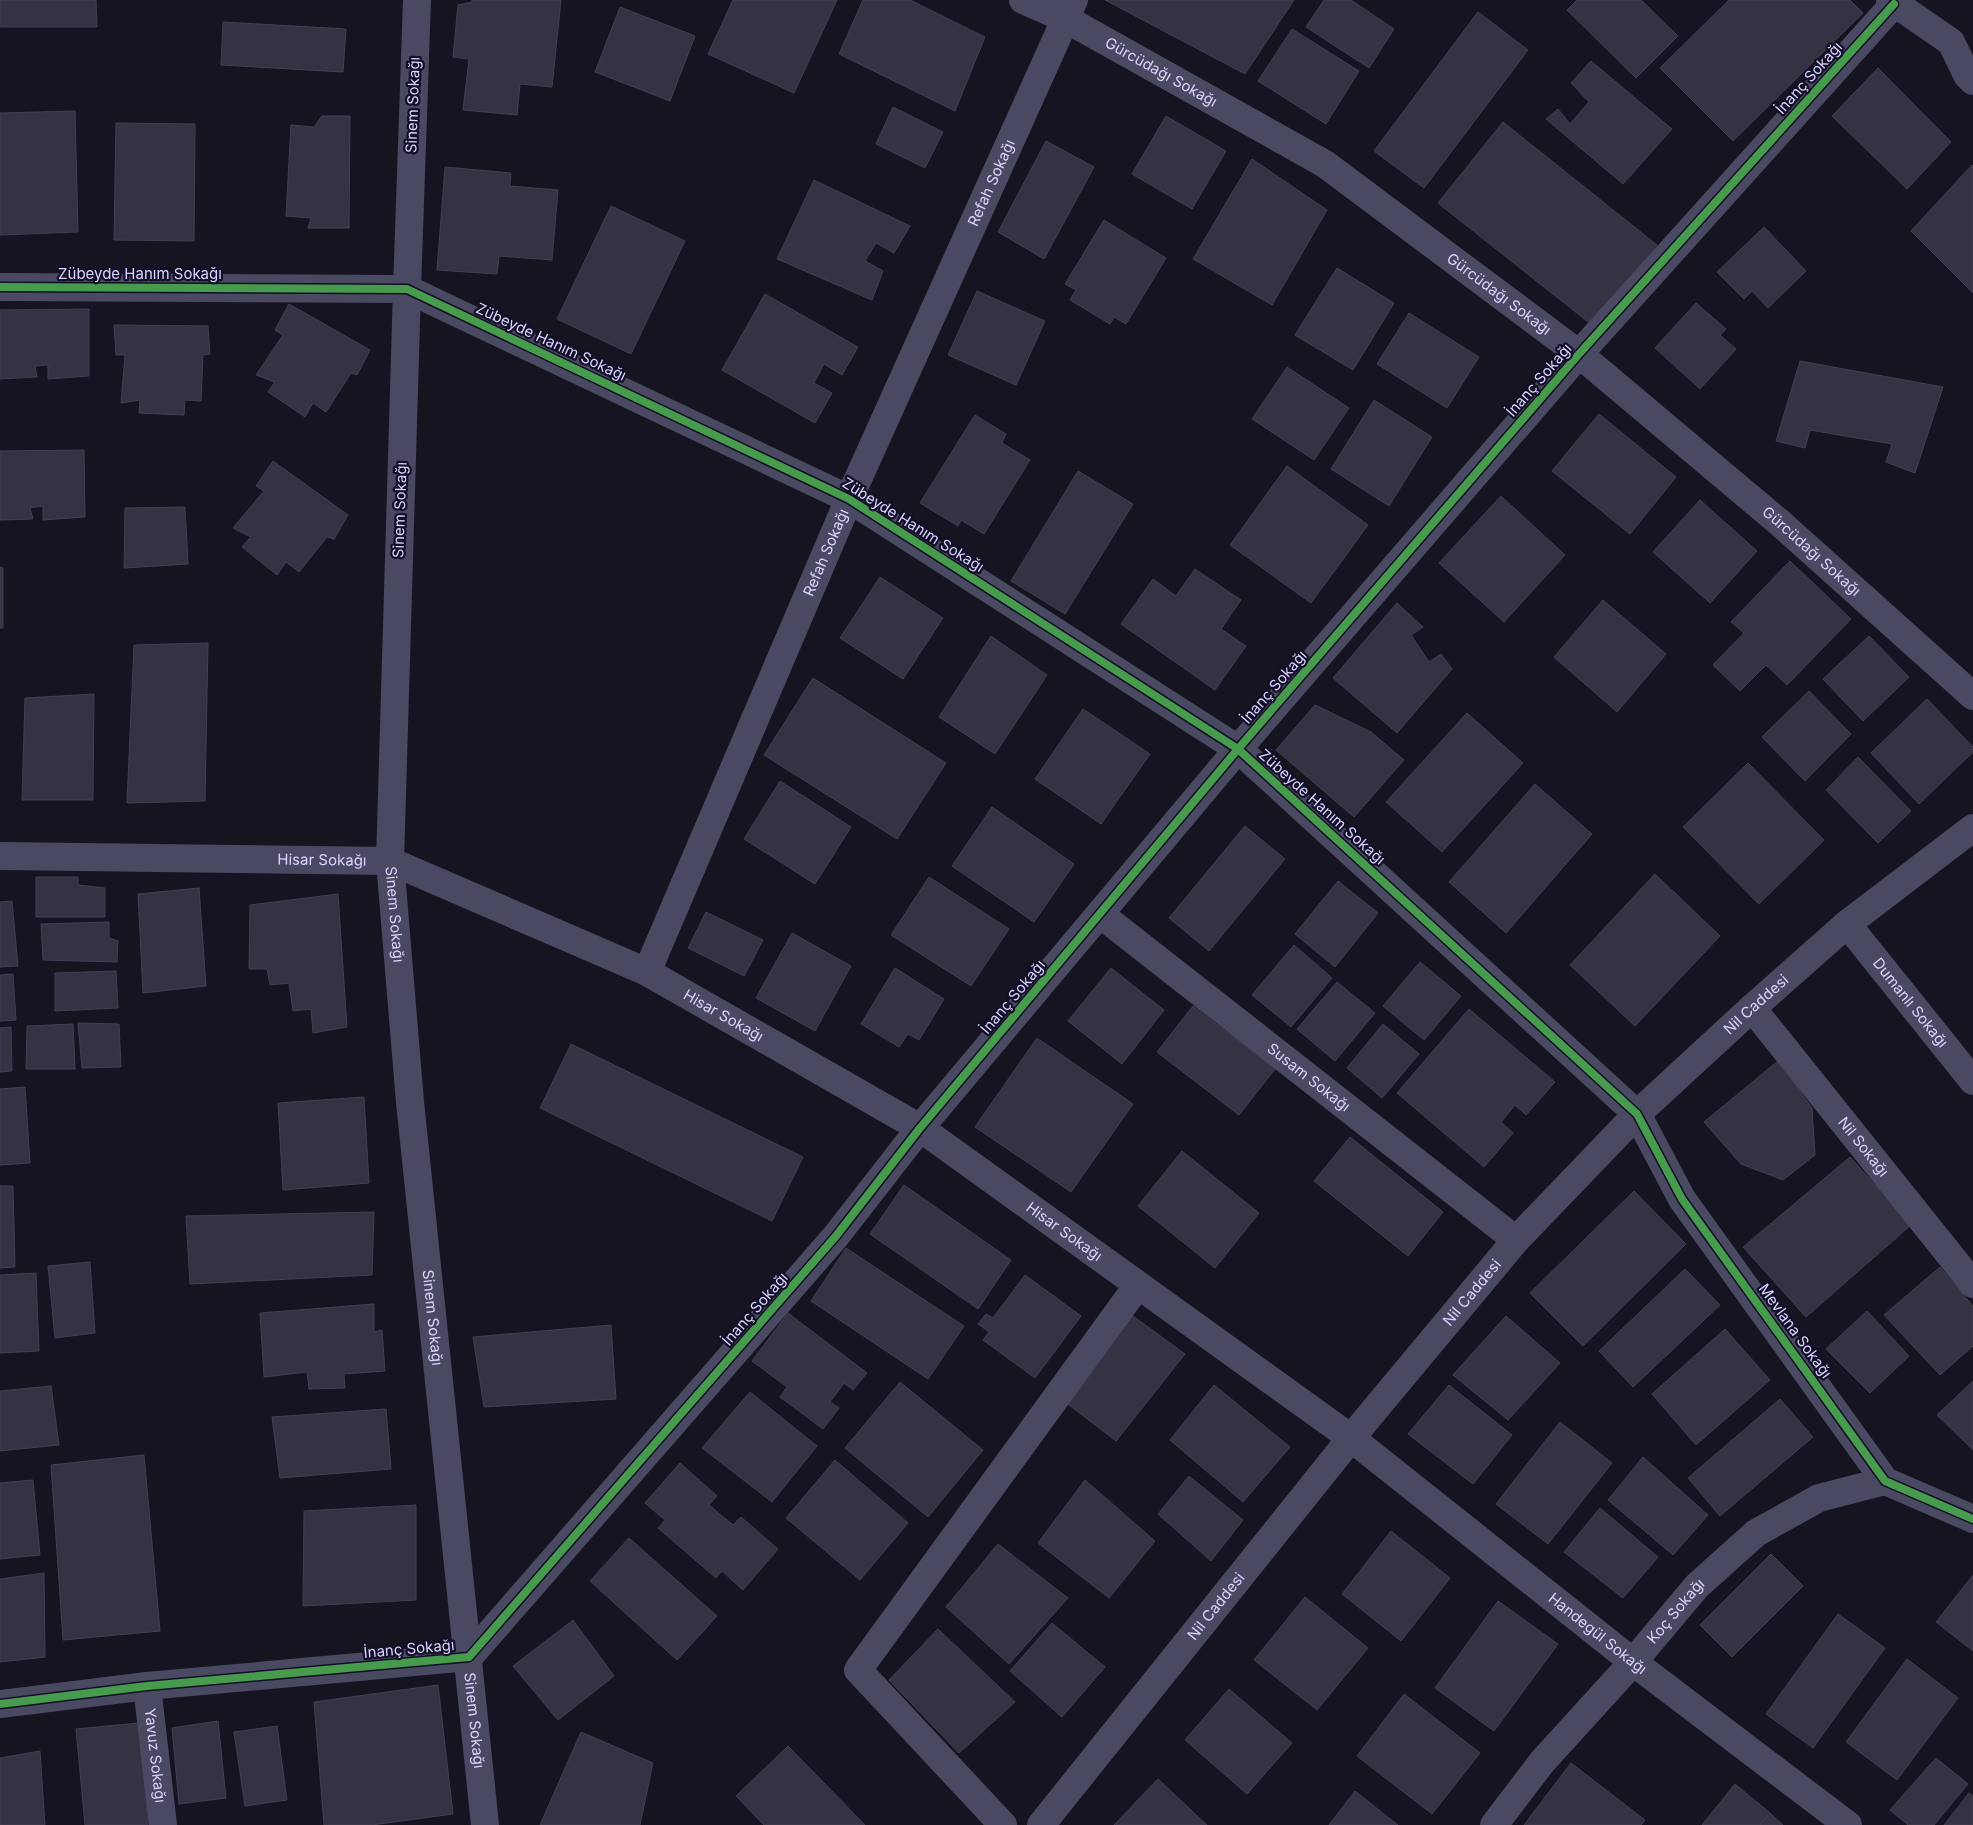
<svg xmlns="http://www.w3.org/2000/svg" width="1973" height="1825" font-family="Inter,sans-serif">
<rect width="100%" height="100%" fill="#161421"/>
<!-- building -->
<g fill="#343243" stroke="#433f54">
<path d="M0 0H96L97 27H0Z"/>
<path d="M472 0H561L552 87 520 84 517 115 463 110 469 59 453 57 458 5 472 2Z"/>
<path d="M733 0H837L794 93 708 54Z"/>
<path d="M863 0H910L985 37 955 111 839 54Z"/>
<path d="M1105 0H1294L1245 74Z"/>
<path d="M1324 0H1351L1394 29 1369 68 1306 27Z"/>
<path d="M1577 0H1641L1678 36 1636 78 1567 10Z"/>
<path d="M1729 0H1850L1863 13 1733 141 1660 68Z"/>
<path d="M620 7 695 36 670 101 595 72Z"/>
<path d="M1478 12 1528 50 1424 188 1374 151Z"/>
<path d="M223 22 346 29 343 72 221 65Z"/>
<path d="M1292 29 1359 71 1326 124 1258 81Z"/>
<path d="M1591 61 1672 129 1623 184 1546 119 1558 109 1570 124 1589 102 1571 83Z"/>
<path d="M1878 68 1951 142 1907 189 1832 116Z"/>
<path d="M893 107 943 132 925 168 876 144Z"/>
<path d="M75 111 78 232 0 235V113Z"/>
<path d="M322 116H350L349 228H308L311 218 286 216 291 125 314 127Z"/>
<path d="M1166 116 1226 151 1192 209 1132 174Z"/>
<path d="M1503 122 1657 245 1592 325 1438 203Z"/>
<path d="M116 123 195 124 194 241 114 240Z"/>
<path d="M1046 141 1094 167 1044 259 998 232Z"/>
<path d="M1252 159 1327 210 1272 305 1193 259Z"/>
<path d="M1972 165 1973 166V293L1911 231Z"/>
<path d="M445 167 511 173 510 186 558 190 552 260 499 256 497 274 437 270Z"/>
<path d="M814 180 910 226 894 253 876 243 865 261 883 271 872 300 777 259Z"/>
<path d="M611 206 685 241 631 354 557 319Z"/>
<path d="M1104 220 1166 258 1126 324 1114 317 1110 324 1070 300 1076 290 1065 284Z"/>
<path d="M1764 227 1806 271 1768 308 1752 291 1744 299 1717 272Z"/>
<path d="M1337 268 1394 303 1353 370 1295 335Z"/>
<path d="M977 291 1045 321 1016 385 948 355Z"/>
<path d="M765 294 858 347 842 375 824 364 814 383 832 393 815 423 722 370Z"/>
<path d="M1696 303 1726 329 1720 335 1736 349 1700 389 1655 348Z"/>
<path d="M289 304 370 350 357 375 351 373 326 412 313 403 305 417 268 392 275 382 256 375 283 335 275 330Z"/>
<path d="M89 309V376L48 379V365L35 366 37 377 0 379V310Z"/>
<path d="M1409 313 1479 357 1447 408 1377 364Z"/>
<path d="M114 325 208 326 210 354 203 355 201 401 185 400 184 415 139 413 140 400 121 403 125 355H116Z"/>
<path d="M1800 361 1943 387 1915 473 1886 462 1892 444 1810 430 1805 448 1776 441Z"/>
<path d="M1287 367 1349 408 1314 460 1252 419Z"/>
<path d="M1374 400 1432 437 1389 506 1331 469Z"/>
<path d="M1599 414 1676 477 1630 534 1552 471Z"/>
<path d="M975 415 1006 434 1002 443 1030 460 984 534 961 520 958 526 920 503Z"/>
<path d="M84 450 85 517 43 520V506L30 508 33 519 0 520V451Z"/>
<path d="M273 461 348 515 334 539 327 537 299 572 286 562 277 575 242 547 251 537 233 528 264 491 256 486Z"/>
<path d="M1287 466 1368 525 1311 603 1230 545Z"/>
<path d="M1078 471 1133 504 1065 614 1011 581Z"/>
<path d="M1501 496 1565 555 1504 622 1439 563Z"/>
<path d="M1700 500 1757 551 1710 603 1653 552Z"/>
<path d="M185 507 188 564 124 568 125 508Z"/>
<path d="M1790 561 1851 619 1787 685 1766 665 1740 691 1713 665 1744 633 1731 622Z"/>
<path d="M0 567 3 568V628H0Z"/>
<path d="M1195 569 1241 600 1221 629 1246 646 1215 690 1121 624 1153 579 1176 596Z"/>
<path d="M880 577 943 618 903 679 840 638Z"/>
<path d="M1603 600 1666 654 1617 712 1554 657Z"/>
<path d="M1397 603 1423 627 1411 635 1429 662 1441 654 1452 669 1397 733 1333 678Z"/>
<path d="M991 636 1047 675 995 754 939 717Z"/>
<path d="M1869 636 1909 677 1863 721 1823 679Z"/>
<path d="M208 643 205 801 127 803 134 645Z"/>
<path d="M813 678 946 763 897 839 764 755Z"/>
<path d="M1809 691 1851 734 1805 781 1762 737Z"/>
<path d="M94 694 93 800H22L25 698Z"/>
<path d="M1927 699 1973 747V752L1919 804 1871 753Z"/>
<path d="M1315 705 1371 732 1404 760 1354 817 1276 750Z"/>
<path d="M1083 709 1150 754 1101 824 1035 779Z"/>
<path d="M1467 713 1523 763 1442 852 1386 802Z"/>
<path d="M1858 757 1911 811 1878 843 1826 790Z"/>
<path d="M1748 763 1824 840 1759 904 1683 827Z"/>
<path d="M780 781 851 827 815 884 744 839Z"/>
<path d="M1535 784 1592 834 1506 933 1449 882Z"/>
<path d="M992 807 1074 864 1034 922 952 866Z"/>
<path d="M1245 826 1285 859 1209 951 1169 918Z"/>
<path d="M1655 874 1720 936 1635 1026 1570 965Z"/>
<path d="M36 877H78V885L105 888V917H36Z"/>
<path d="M929 877 1009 929 971 986 891 935Z"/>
<path d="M1338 881 1378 913 1335 967 1295 934Z"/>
<path d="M199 888 206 986 143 993 138 894Z"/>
<path d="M338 894 347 1027 313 1033 311 1009 293 1011 289 983 270 985 267 969H249L250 905Z"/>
<path d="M12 901 18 966 0 967V902Z"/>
<path d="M706 912 763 940 744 976 688 948Z"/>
<path d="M109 922V938L118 941 117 962 43 960 41 924Z"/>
<path d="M792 933 851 966 815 1031 756 998Z"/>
<path d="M1294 945 1332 978 1291 1027 1252 995Z"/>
<path d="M1420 962 1461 996 1424 1040 1383 1006Z"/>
<path d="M895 968 944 999 919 1040 908 1034 899 1047 861 1024Z"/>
<path d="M1111 968 1164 1010 1122 1064 1068 1021Z"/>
<path d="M116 971 118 1008 55 1011V973Z"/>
<path d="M13 974 16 1020 0 1021V975Z"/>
<path d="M1337 982 1375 1013 1335 1061 1297 1029Z"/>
<path d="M1193 1006 1275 1069 1239 1115 1157 1052Z"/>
<path d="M1469 1009 1555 1082 1526 1115 1515 1105 1501 1122 1513 1133 1484 1167 1397 1093Z"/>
<path d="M78 1023 119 1024 121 1067 82 1068Z"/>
<path d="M73 1024 75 1069H26L27 1026Z"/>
<path d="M1383 1024 1419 1054 1382 1098 1347 1068Z"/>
<path d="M11 1027 12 1071 0 1072V1028Z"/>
<path d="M1037 1038 1133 1104 1071 1192 975 1127Z"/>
<path d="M571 1044 803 1157 772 1221 540 1108Z"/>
<path d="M1778 1061 1812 1108 1815 1155 1783 1180 1741 1164 1704 1122Z"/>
<path d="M25 1087 30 1163 0 1165V1089Z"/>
<path d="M364 1097 369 1183 283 1190 278 1103Z"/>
<path d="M1350 1137 1443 1212 1408 1256 1314 1181Z"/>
<path d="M1182 1151 1259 1213 1215 1268 1138 1206Z"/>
<path d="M1850 1157 1911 1225 1806 1317 1743 1247Z"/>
<path d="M904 1185 1011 1260 978 1309 870 1234Z"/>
<path d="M0 1186H13L15 1267 0 1268Z"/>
<path d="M1634 1191 1686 1244 1583 1346 1530 1293Z"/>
<path d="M374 1212 372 1275 190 1284 186 1216Z"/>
<path d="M846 1248 964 1326 928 1379 811 1301Z"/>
<path d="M90 1262 95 1333 55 1338 48 1266Z"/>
<path d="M1940 1267 1973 1306V1346L1940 1375 1884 1315Z"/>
<path d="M1685 1269 1720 1305 1633 1387 1599 1351Z"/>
<path d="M36 1273 39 1351 0 1353V1275Z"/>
<path d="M1025 1275 1081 1316 1035 1378 983 1340 989 1332 978 1324 986 1314 993 1318Z"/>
<path d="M374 1304V1332L382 1330 385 1371 344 1374 345 1388 309 1389 307 1372 264 1377 260 1313Z"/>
<path d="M1867 1311 1909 1356 1870 1393 1826 1349Z"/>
<path d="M788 1313 867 1373 853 1390 844 1383 830 1402 839 1408 823 1429 780 1397 787 1387 752 1361Z"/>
<path d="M1133 1316 1185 1354 1116 1441 1064 1401Z"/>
<path d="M1506 1316 1560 1363 1508 1420 1453 1375Z"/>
<path d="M611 1325 616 1399 484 1407 473 1337Z"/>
<path d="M1725 1329 1770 1380 1696 1445 1652 1394Z"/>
<path d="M1973 1381V1450L1937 1415Z"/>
<path d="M900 1382 983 1450 928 1517 845 1448Z"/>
<path d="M1214 1385 1290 1447 1243 1502 1170 1440Z"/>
<path d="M1449 1385 1512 1435 1473 1484 1408 1434Z"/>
<path d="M51 1386 59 1445 0 1451V1391Z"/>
<path d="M750 1392 817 1446 772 1502 702 1448Z"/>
<path d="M1780 1399 1813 1437 1720 1516 1688 1478Z"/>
<path d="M386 1409 391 1469 280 1478 272 1417Z"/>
<path d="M1560 1422 1612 1463 1548 1544 1496 1504Z"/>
<path d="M144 1455 160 1631 63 1640 51 1465Z"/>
<path d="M1643 1457 1708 1515 1673 1555 1608 1500Z"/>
<path d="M835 1460 908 1523 860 1580 786 1518Z"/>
<path d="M680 1463 717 1496 709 1505 733 1525 741 1517 778 1549 743 1590 722 1571 716 1578 658 1528 665 1520 645 1503Z"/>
<path d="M1189 1476 1243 1520 1211 1561 1158 1514Z"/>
<path d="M33 1480 40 1555 0 1559V1483Z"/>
<path d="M1085 1480 1155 1541 1109 1598 1038 1543Z"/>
<path d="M416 1505V1600L303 1606 304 1511Z"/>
<path d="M1600 1508 1658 1557 1623 1598 1564 1552Z"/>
<path d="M1391 1531 1450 1578 1401 1641 1342 1594Z"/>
<path d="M629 1538 717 1616 677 1660 590 1581Z"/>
<path d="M998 1544 1068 1598 1009 1664 946 1607Z"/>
<path d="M1771 1554 1803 1586 1732 1657 1700 1625Z"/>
<path d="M44 1573 45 1657 0 1662V1579Z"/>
<path d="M1973 1575V1651L1936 1622Z"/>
<path d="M1305 1597 1368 1648 1317 1710 1254 1660Z"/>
<path d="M1498 1601 1558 1644 1494 1731 1435 1688Z"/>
<path d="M1838 1614 1885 1648 1813 1748 1766 1714Z"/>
<path d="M573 1620 614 1676 558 1720 513 1666Z"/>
<path d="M1052 1623 1105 1667 1062 1717 1010 1671Z"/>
<path d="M938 1629 1015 1702 959 1753 889 1680Z"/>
<path d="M1907 1659 1958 1698 1897 1780 1846 1742Z"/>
<path d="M438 1685 453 1814 372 1825H324L314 1702Z"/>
<path d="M1229 1689 1292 1743 1247 1794 1185 1740Z"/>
<path d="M1404 1694 1480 1753 1432 1814 1357 1756Z"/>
<path d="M218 1721 226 1798 179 1804 172 1728Z"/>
<path d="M139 1723 148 1825H85L76 1729Z"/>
<path d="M277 1726 287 1800 245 1806 234 1732Z"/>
<path d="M581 1732 653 1763 640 1825H540Z"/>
<path d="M788 1746 865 1825H764L736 1796Z"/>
<path d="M40 1751 45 1825H0V1758Z"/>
<path d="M1936 1758 1968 1784 1934 1825H1908L1890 1810Z"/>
<path d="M1571 1763 1645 1820 1641 1825H1524Z"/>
<path d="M1158 1779 1207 1825H1114Z"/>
<path d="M1735 1784 1770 1813 1760 1825H1702Z"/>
<path d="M1355 1791 1398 1825H1329Z"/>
<path d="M1969 1793 1973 1796V1825H1944Z"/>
<path d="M1770 1813 1783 1825H1760Z"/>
</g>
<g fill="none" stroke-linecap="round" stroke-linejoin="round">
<!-- minor -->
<g stroke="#4a4962" stroke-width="28">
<path id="s1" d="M417 0 407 289 390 861 410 1102 485 1825"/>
<path id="s2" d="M1023 0 1066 19 1325 164 1579 354 1780 523 1973 696"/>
<path d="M1890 0 1951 42 1967 75 1973 81"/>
<path d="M0 287 407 289 849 499 1238 749 1637 1114"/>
<path id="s3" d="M0 856 390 861 647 972 920 1128 1351 1438 1633 1662 1848 1825"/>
<path id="s4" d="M1100 914 1516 1240"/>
<path id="s5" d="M1847 924 1973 1081"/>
<path id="s6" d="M647 972 849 499 1074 0"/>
<path id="s7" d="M1752 1008 1973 1284"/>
<path id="s8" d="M147 1686 163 1825"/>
<path d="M0 1704 147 1686 469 1657 836 1236 920 1128 1238 749 1579 354 1894 4"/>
<path d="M1003 1825 858 1670 1138 1285"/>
<path id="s9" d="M1494 1825 1542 1762 1633 1662 1697 1586 1756 1533 1819 1498 1885 1481"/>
</g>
<!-- tertiary -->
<g stroke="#4a4962" stroke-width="28">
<path d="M1637 1114 1682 1199 1885 1481 1973 1519"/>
<path id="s10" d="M1041 1825 1351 1438 1516 1240 1637 1114 1752 1008 1847 924 1973 828"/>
</g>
<!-- cycleway casing -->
<g stroke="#130f26" stroke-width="11">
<g id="cycleway">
<path d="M0 287 407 289 849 499 1238 749 1637 1114 1682 1199 1885 1481 1973 1519"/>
<path d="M0 1704 147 1686 469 1657 836 1236 920 1128 1238 749 1579 354 1894 4"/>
</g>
</g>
<!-- cycleway -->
<use href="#cycleway" stroke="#469c4c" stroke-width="8"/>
</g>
<g text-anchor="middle" stroke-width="4.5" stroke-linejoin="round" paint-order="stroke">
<!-- street labels -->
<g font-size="15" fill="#d9d4ff" stroke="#130f26">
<text dy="5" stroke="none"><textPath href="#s2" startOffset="156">Gürcüdağı Sokağı</textPath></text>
<text transform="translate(1809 78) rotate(-48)" y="5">İnanç Sokağı</text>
<text transform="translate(413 105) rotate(-88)" y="5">Sinem Sokağı</text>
<text dy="5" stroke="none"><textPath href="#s6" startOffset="861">Refah Sokağı</textPath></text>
<text x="140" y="279">Zübeyde Hanım Sokağı</text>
<text dy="5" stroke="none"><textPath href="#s2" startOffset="561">Gürcüdağı Sokağı</textPath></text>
<text transform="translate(551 342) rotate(25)" y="5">Zübeyde Hanım Sokağı</text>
<text transform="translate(1539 380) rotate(-49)" y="5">İnanç Sokağı</text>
<text transform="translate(400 510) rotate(-88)" y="5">Sinem Sokağı</text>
<text transform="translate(913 525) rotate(32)" y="5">Zübeyde Hanım Sokağı</text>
<text dy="5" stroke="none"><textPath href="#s2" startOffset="966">Gürcüdağı Sokağı</textPath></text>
<text dy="5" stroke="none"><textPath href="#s6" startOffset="456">Refah Sokağı</textPath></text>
<text transform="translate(1274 687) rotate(-49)" y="5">İnanç Sokağı</text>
<text transform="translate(1322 807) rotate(42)" y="5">Zübeyde Hanım Sokağı</text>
<text dy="5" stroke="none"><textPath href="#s3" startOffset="322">Hisar Sokağı</textPath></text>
<text dy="5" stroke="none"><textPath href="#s1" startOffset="915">Sinem Sokağı</textPath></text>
<text transform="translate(1013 997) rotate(-50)" y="5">İnanç Sokağı</text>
<text dy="5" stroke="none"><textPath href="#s5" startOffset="101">Dumanlı Sokağı</textPath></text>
<text dy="5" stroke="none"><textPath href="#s10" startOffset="1090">Nil Caddesi</textPath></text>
<text dy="5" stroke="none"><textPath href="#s3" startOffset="758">Hisar Sokağı</textPath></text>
<text dy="5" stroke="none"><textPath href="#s4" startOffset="265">Susam Sokağı</textPath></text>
<text dy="5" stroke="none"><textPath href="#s7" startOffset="178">Nil Sokağı</textPath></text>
<text dy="5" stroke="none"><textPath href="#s3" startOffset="1162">Hisar Sokağı</textPath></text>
<text dy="5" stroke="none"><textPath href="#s10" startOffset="685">Nil Caddesi</textPath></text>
<text transform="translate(755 1309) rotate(-49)" y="5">İnanç Sokağı</text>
<text dy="5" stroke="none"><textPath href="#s1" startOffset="1320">Sinem Sokağı</textPath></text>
<text transform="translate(1795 1331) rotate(54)" y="5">Mevlana Sokağı</text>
<text dy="5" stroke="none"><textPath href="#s10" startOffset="280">Nil Caddesi</textPath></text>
<text dy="5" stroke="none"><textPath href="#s9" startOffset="281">Koç Sokağı</textPath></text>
<text dy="5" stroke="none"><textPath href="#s3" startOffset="1830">Handegül Sokağı</textPath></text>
<text transform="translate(409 1649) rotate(-5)" y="5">İnanç Sokağı</text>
<text dy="5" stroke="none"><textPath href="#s1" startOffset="1725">Sinem Sokağı</textPath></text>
<text dy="5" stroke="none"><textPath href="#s8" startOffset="70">Yavuz Sokağı</textPath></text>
</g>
</g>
</svg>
